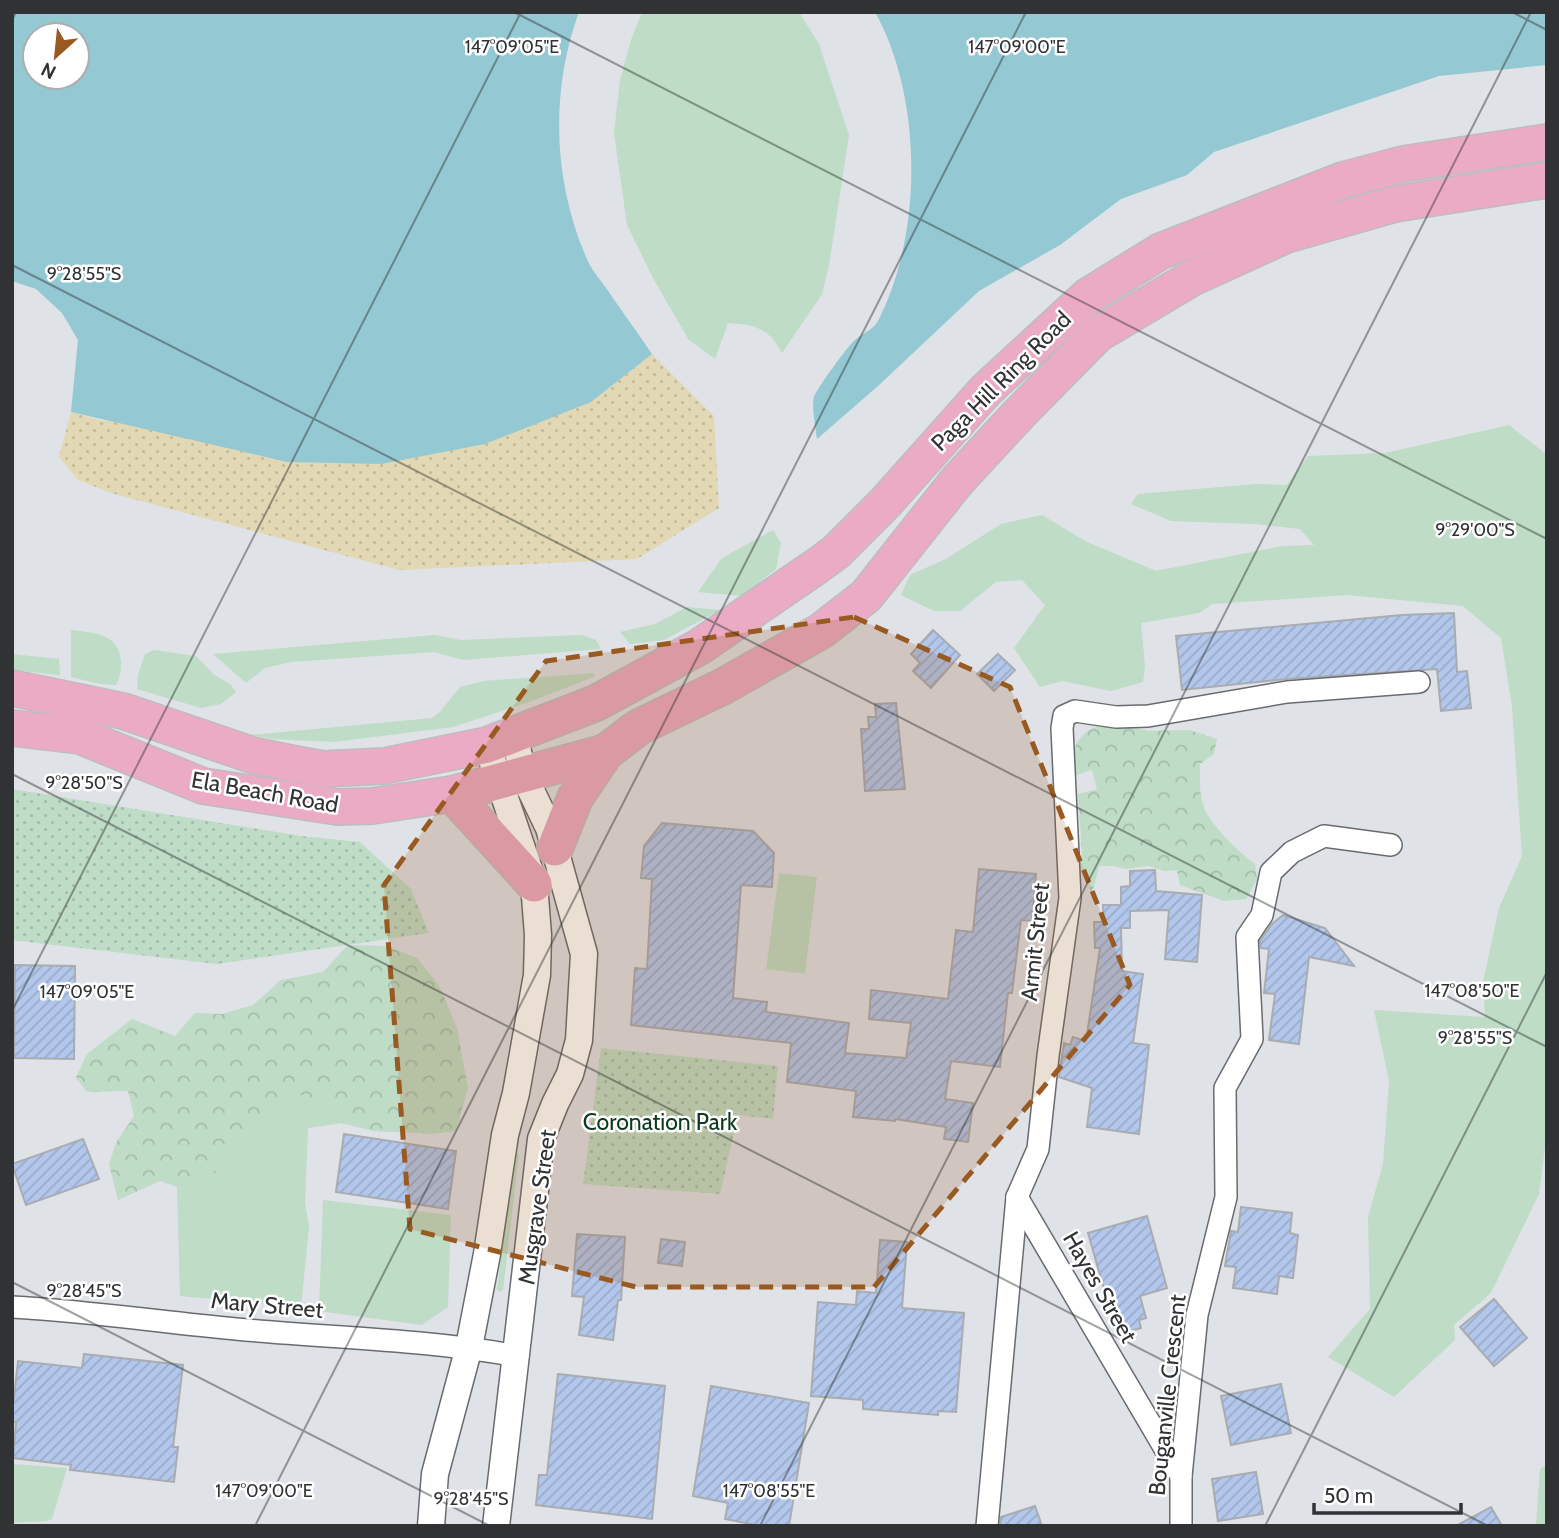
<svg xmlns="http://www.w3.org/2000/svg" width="1559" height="1538" font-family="Cabin,sans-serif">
<defs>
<pattern id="forest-crowns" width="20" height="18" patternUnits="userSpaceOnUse" patternTransform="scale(1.75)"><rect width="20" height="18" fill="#bedcc6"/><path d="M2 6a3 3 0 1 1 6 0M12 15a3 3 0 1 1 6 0" fill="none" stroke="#a4bdab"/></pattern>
<pattern id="sand-dots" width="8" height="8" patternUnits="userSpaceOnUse" patternTransform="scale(1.75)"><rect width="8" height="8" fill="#e2d9b4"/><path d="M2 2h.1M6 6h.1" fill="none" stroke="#c2bb9b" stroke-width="1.8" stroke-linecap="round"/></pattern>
<pattern id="park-dots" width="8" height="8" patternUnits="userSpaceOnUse" patternTransform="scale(1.75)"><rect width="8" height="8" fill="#bedcc6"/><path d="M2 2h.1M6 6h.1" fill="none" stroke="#a4bdab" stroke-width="1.8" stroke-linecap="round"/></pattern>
<pattern id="building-hatch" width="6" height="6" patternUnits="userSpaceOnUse" patternTransform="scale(1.75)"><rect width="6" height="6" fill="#b2c7eb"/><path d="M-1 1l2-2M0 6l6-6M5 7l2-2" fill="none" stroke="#9aabca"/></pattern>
</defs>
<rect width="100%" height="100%" fill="#dfe2e7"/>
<!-- grass -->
<g fill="#bedcc6">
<path d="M642 12H799L819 44 849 135 829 265 822 294 782 353C768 327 755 325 728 323L715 359 689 340 654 280 627 225 614 133 620 80 631 40Z"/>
<path d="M1509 425 1547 455V1131L1539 1194 1491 1293 1454 1325 1455 1340 1394 1397 1328 1357 1370 1309 1368 1217 1383 1164 1389 1081 1374 1010 1485 1017 1483 982 1499 908 1522 856 1512 707 1501 638 1463 606 1347 595 1212 604 1199 613 1141 623 1145 666 1143 682 1111 691 1062 681 1040 687 1014 648 1045 605 1022 580 996 582 960 611H934L901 595 910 575 946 559 1001 524 1042 515 1085 541 1156 571 1282 546 1314 545 1300 529 1255 524 1171 521 1131 504 1138 494 1256 484 1287 485 1308 456 1385 453Z"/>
<path d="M773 530 781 543 776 569 741 596 698 592 722 558Z"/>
<path d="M687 607 720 610 664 640 630 644 620 632 655 624Z"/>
<path d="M71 630C96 633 120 634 121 663 121 672 120 677 116 685L100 684 71 677Z"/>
<path d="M435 635 461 640 581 635 596 640 601 649 463 660 434 652 291 662 265 668 246 683 213 654Z"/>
<path d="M154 650 196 656 213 674 231 685 236 692 221 704 201 708 137 689 138 675 145 654Z"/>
<path d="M12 654 59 659 60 675 12 670Z"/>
<path d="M594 673V677L529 702 453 727 334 742 272 739 250 735 432 718 440 712 460 687 484 681Z"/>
<path d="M779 873 817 877 805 974 766 969Z"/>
<path d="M301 1095 328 1104 342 1123 308 1128 305 1203 309 1227 301 1307 180 1296 177 1187 186 1190 215 1173 247 1132Z"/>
<path d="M516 1152 519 1154 503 1290 499 1292 497 1289 514 1153Z"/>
<path d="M323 1200 451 1215 448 1307 422 1325 319 1311Z"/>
<path d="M12 1464 67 1468 52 1519 46 1521 12 1523Z"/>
<path d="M1547 1465V1526H1536L1540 1469Z"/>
</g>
<!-- forest -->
<g fill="url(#forest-crowns)">
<path d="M1122 725 1149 731 1189 730 1217 739 1214 754 1200 764C1200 778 1199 794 1204 807 1209 824 1241 854 1255 864L1257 879 1246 899 1224 901 1180 885 1177 870 1164 871 1148 866 1125 869 1114 866H1099L1092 894 1079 861 1082 854 1078 794 1097 789 1092 770 1070 777C1068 760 1075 736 1093 728 1101 725 1114 726 1122 725Z"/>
<path d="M348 945 386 946 417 958 439 985 457 1028 468 1088 456 1131 431 1134 373 1131 342 1123 328 1104 301 1095 247 1132 215 1173 186 1190 160 1181 118 1200 109 1164 116 1143 134 1116 128 1091 87 1092 76 1078 87 1054 132 1019 175 1036 195 1013 222 1014 253 1005 281 980 323 972Z"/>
</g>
<!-- sand -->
<path fill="url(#sand-dots)" d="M652 354 714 416 719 508 637 559 399 570 111 493 78 480 59 457 71 412 103 421 590 402Z"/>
<!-- park -->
<g fill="url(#park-dots)">
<path d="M12 789 301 836 360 842 411 889 429 933 217 964 12 940Z"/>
<path d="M601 1048 778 1066 773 1119 738 1115 720 1194 583 1184Z"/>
</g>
<!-- water -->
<g fill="#94c8d2" fill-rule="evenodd">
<path d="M12 12H579C550 91 553 180 586 257 590 268 599 278 606 288 621 310 637 332 652 354L591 402 485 444 381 464 287 462 71 412 78 340 62 313 36 289 12 281ZM35 35H77V77H35Z"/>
<path d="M875 12H1547V65L1439 76 1214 152 1187 175 1121 199 1060 245 979 291 878 386 817 439C816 429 811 406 814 397 816 390 847 347 854 341 861 334 873 330 878 321 923 234 923 98 875 12Z"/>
</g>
<!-- building -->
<g fill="url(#building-hatch)" stroke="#a9acb1" stroke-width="2">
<path d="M1454 613 1457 672 1467 671 1471 708 1441 711 1437 669 1286 679 1182 690 1176 636 1402 615Z"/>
<path d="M933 630 960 655 931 688 913 671 920 663 911 654Z"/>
<path d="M998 654 1015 670 994 691 977 674Z"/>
<path d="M896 703 905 789 865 791 861 729H869L868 717H876L875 704Z"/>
<path d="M662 823 753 831 774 853 772 887 741 885 733 998 767 1002 766 1012 849 1023 845 1053 906 1058 911 1023 869 1019 871 990 948 999 956 930 973 932 979 869 1036 874 1032 921 1021 920 1012 993H1008L1000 1067 951 1061 945 1099 973 1103 968 1142 944 1139 946 1127 895 1119V1121L853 1117 856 1091 787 1082 791 1043 631 1025 635 968 647 969 652 879 641 878 644 846Z"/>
<path d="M1155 870 1156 891 1202 895 1197 962 1165 959 1169 910 1130 911V928H1121L1122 971 1143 974 1133 1043 1149 1045 1139 1134 1087 1127 1092 1088 1059 1077 1064 1043 1070 1045 1073 1037 1086 1041 1100 948H1095L1094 922H1104L1103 905H1121V887L1130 886V871Z"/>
<path d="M1283 915 1325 928 1354 966 1309 957 1299 1044 1269 1040 1275 994 1264 993 1269 949 1261 948 1260 941 1272 924Z"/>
<path d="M15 965 75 966 74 1059 14 1058Z"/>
<path d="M344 1134 456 1151 448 1209 336 1192Z"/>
<path d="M83 1139 99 1179 26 1205 12 1164Z"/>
<path d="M1241 1207 1292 1213 1290 1233 1298 1235 1293 1278 1279 1276 1277 1294 1233 1288 1236 1267 1225 1266 1231 1231 1238 1232Z"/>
<path d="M1147 1216 1167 1288 1140 1296 1146 1318 1139 1320 1141 1328 1117 1335 1088 1233Z"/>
<path d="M577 1234 625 1237 621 1300H618L613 1340 579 1335 584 1297 572 1296Z"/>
<path d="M661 1239 685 1242 682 1266 658 1263Z"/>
<path d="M880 1240 907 1242 902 1308 964 1313 956 1412 938 1411V1415L863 1409V1400L811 1396 818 1302 856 1305 857 1291 876 1293Z"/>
<path d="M1494 1299 1527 1338 1494 1366 1460 1327Z"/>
<path d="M84 1354 183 1365 173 1447H178L174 1482 70 1470 71 1465 13 1458 16 1422 12 1421V1416L18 1361 82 1368Z"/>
<path d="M558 1374 665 1386 652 1519 536 1505 539 1475H547Z"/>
<path d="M1281 1384 1291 1433 1231 1445 1221 1396Z"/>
<path d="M711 1386 809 1403 789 1526H761L725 1519 728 1503 693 1496Z"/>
<path d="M1256 1472 1263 1514 1218 1521 1212 1479Z"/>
<path d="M1035 1506 1042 1526H1000L1001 1517Z"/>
<path d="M1491 1507 1502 1526H1456Z"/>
</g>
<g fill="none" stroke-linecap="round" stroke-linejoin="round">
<!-- minor casing -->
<g stroke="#686b6f" stroke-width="24">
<g id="minor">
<path d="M1017 1197 1181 1476"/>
<path d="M12 1307C87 1311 161 1322 236 1329 330 1338 425 1339 518 1356"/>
<path d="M987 1526 1017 1197 1038 1149 1048 1056 1070 898 1062 728 1064 716 1075 711 1116 717 1148 716 1287 692 1419 682"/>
<path d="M1181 1526V1476L1197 1315 1226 1197 1225 1088 1252 1039 1247 937 1262 915 1271 872 1292 852 1324 836 1391 845"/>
</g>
</g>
<!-- tertiary casing -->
<g stroke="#686b6f" stroke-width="29">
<g id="tertiary">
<path d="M431 1526 435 1474 469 1347 487 1254 505 1135 516 1093 537 975 538 935 534 884 487 745"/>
<path d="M496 1526 541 1139 555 1104 570 1074 579 1040 584 954 549 828 524 776 514 736"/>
</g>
</g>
<!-- trunk casing -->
<g stroke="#bdbdbe" stroke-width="38">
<g id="trunk">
<path d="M12 688 123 711 252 755 291 763 323 769 384 766 487 745 596 703 699 647 817 566 836 552 886 502 985 391 1039 341 1088 296 1161 251 1343 180 1403 164 1547 142"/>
<path d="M12 728 80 736 203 786 338 807 372 806 452 794 606 752"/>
<path d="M452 794 534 884"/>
<path d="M555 848 575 798 606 752 639 727 722 687 821 631 866 596 957 481 1019 414 1098 334 1192 278 1286 235 1395 204 1547 180"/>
</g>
</g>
<!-- minor -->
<use href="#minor" stroke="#fff" stroke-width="21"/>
<!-- tertiary -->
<use href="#tertiary" stroke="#fff" stroke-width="26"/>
<!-- trunk -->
<use href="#trunk" stroke="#ecabc4" stroke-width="35"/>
</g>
<!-- marked area -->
<path fill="#995a21" fill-opacity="0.2" stroke="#995a21" stroke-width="5" stroke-dasharray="14 9" stroke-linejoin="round" d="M854 617 1010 687 1130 985 874 1287H636L410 1229 384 885 546 661Z"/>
<!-- ticks -->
<path fill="none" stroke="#313234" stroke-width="2" stroke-opacity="0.45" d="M514 12 1547 539M1512 12 1547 30M12 20 16 12M12 265 1547 1047M12 774 1488 1526M12 1011 521 12M12 1282 490 1526M255 1526 1026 12M760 1526 1531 12M1265 1526 1547 972"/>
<g text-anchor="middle" stroke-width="5" stroke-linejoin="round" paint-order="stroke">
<!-- street labels -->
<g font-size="23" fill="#313234" stroke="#fff">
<text transform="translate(1001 381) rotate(-45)" y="8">Paga Hill Ring Road</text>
<text transform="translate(265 792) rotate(10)" y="8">Ela Beach Road</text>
<text transform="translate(1035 942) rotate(-84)" y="8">Armit Street</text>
<text transform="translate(537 1207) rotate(-82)" y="8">Musgrave Street</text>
<text transform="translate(1100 1287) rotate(60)" y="8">Hayes Street</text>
<text transform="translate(267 1305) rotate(5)" y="8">Mary Street</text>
<text transform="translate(1167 1395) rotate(-84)" y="8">Bouganville Crescent</text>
</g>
<!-- park labels -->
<g font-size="23" fill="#0b391e" stroke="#fff">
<text x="660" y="1130">Coronation Park</text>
</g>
</g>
<g font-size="18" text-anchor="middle" fill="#313234" stroke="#fff" stroke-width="5" stroke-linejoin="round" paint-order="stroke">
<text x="512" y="53">147°09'05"E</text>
<text x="1017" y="53">147°09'00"E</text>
<text x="84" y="280">9°28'55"S</text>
<text x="1475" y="536">9°29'00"S</text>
<text x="84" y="789">9°28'50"S</text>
<text x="1472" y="997">147°08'50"E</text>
<text x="87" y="998">147°09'05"E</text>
<text x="1475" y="1044">9°28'55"S</text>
<text x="84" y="1297">9°28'45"S</text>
<text x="264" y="1497">147°09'00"E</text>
<text x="769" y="1497">147°08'55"E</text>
<text x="471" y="1505">9°28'45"S</text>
</g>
<!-- border -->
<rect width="1559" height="1538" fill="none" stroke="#313234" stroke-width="28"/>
<!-- north arrow -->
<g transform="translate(56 56) rotate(207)"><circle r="33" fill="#ffffff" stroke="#adadae" stroke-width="2"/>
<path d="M0-5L12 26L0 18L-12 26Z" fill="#995a21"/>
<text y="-10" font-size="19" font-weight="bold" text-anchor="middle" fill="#313234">N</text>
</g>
<!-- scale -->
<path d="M1314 1503v10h147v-10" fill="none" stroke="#313234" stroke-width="3.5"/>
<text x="1324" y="1503" font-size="21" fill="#313234" stroke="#ffffff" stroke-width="5" paint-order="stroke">50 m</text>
</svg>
